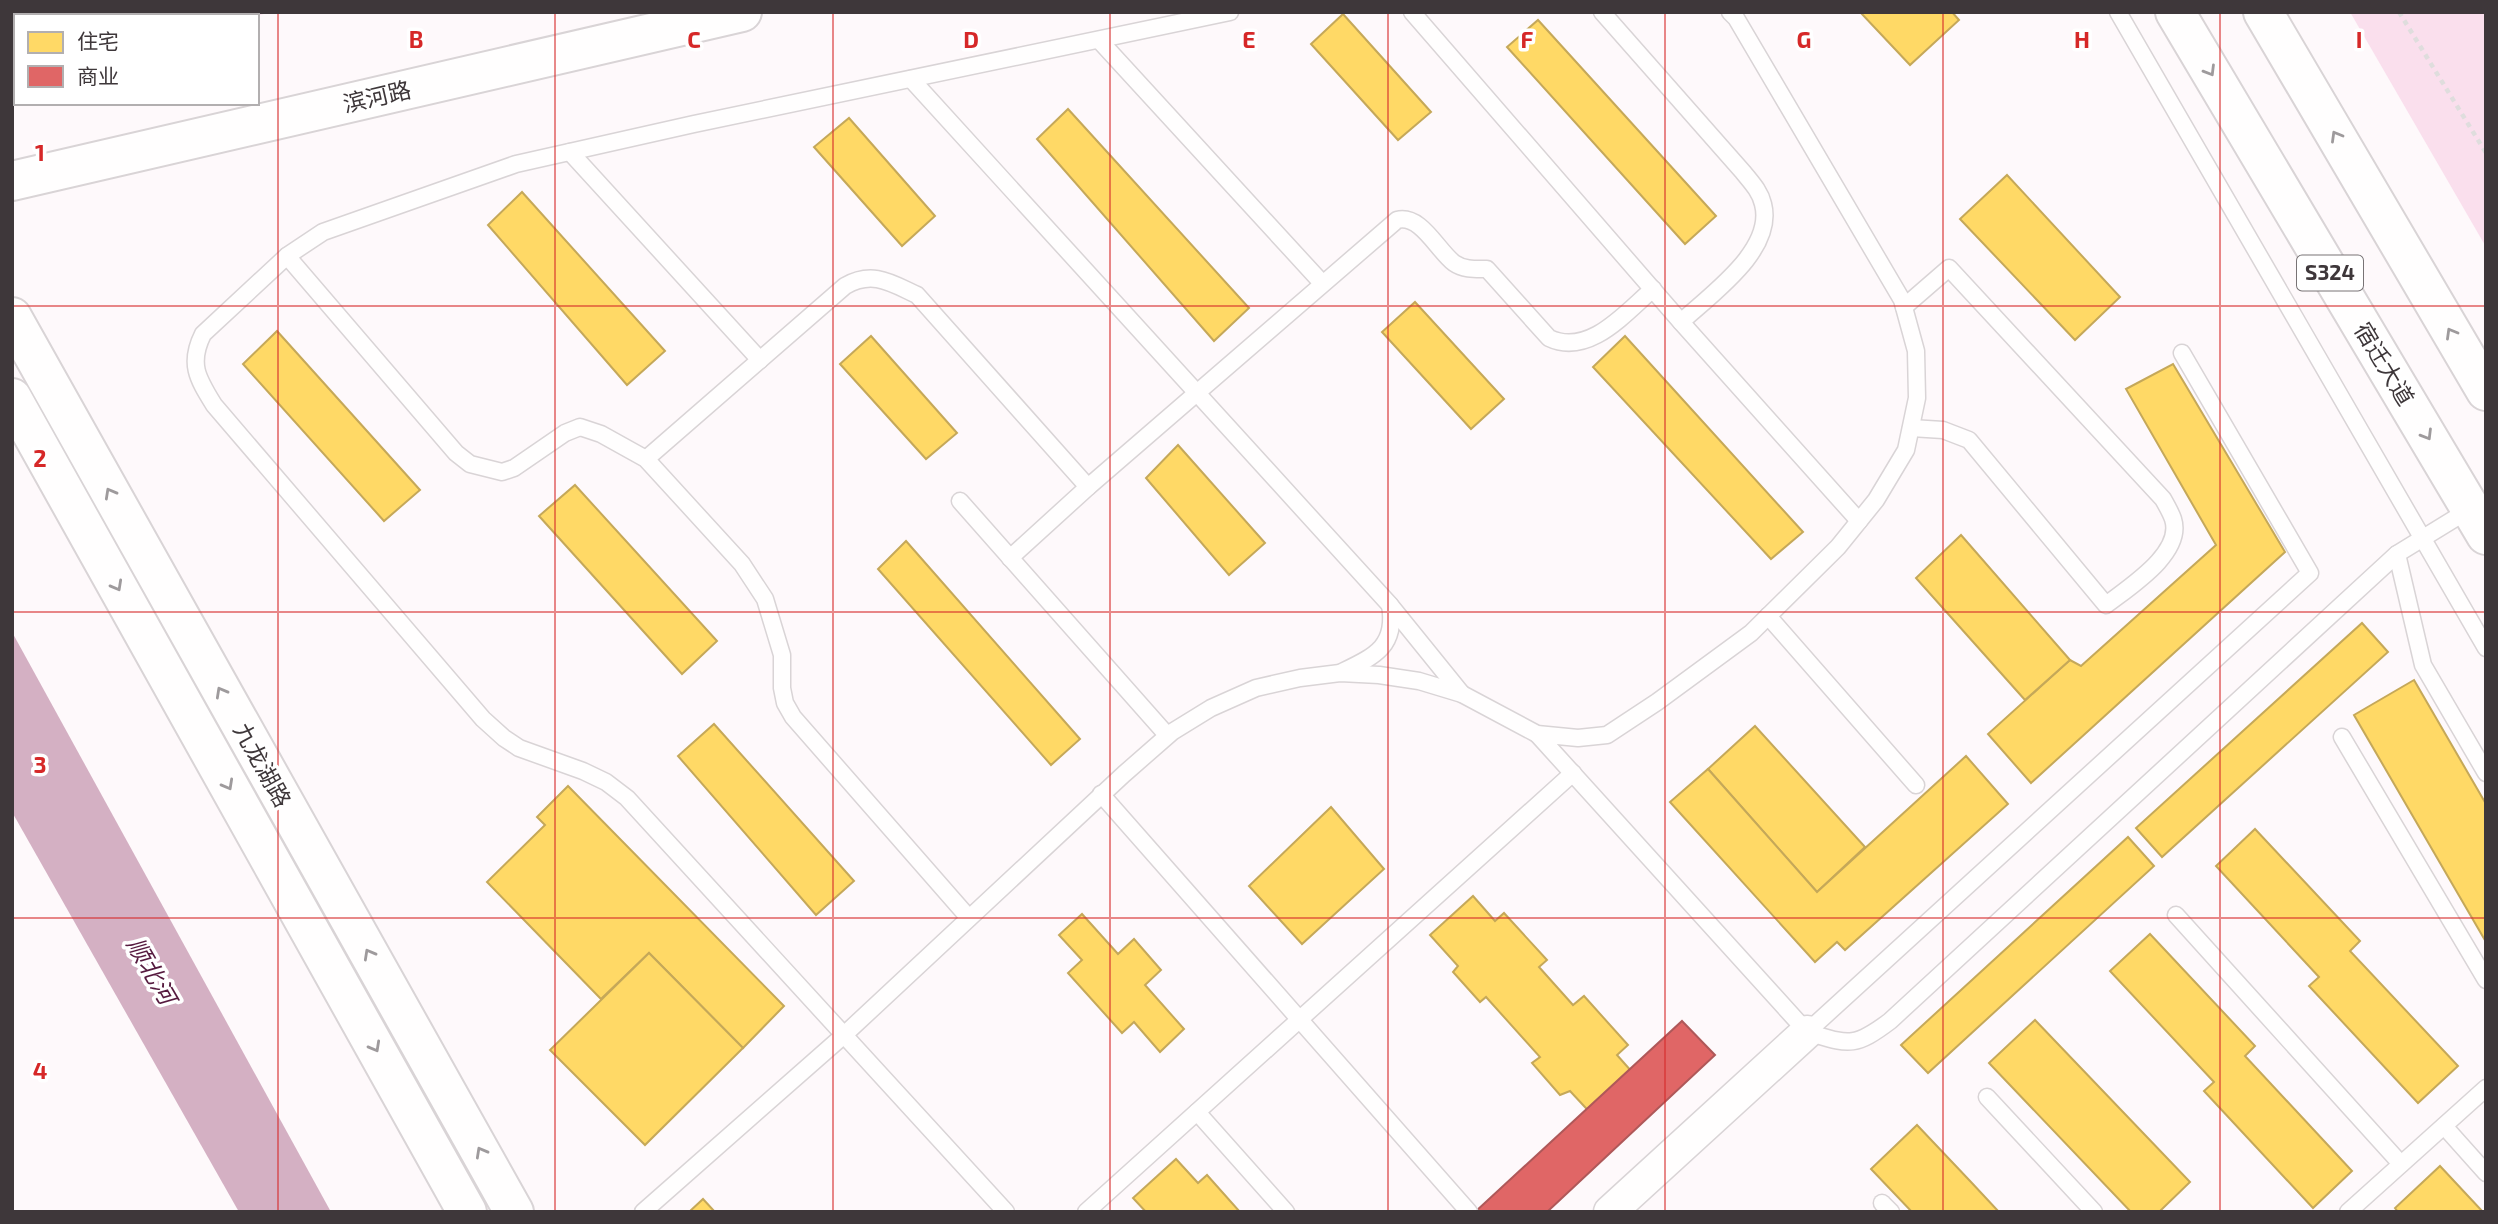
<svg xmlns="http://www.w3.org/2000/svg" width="2498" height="1224" font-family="'Exo 2','Noto Sans SC',sans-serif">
<rect width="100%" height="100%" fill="#fef9fb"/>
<!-- green -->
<g fill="#fadfed">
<path d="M12 12H272L256 16H16V49L12 48Z"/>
<path d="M2350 12H2486V247Z"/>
</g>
<!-- water -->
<path fill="#d4b0c3" d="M12 632 331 1212H239L12 812Z"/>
<!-- homes -->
<g fill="#ffd966" stroke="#c5a859" stroke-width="2">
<path d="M1860 12H1952L1959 20 1910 65Z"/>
<path d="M1343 14 1431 112 1398 140 1311 44Z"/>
<path d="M1538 20 1716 216 1685 244 1507 47Z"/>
<path d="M1068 109 1249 308 1214 341 1037 139Z"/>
<path d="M849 118 935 216 902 246 814 147Z"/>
<path d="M2007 175 2120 297 2075 340 1960 219Z"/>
<path d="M522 192 665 351 627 385 488 225Z"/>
<path d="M1415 302 1504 399 1471 429 1382 332Z"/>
<path d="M277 331 420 490 384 521 243 364Z"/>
<path d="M871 336 957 433 926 459 840 364Z"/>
<path d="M1625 336 1803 532 1771 559 1593 367Z"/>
<path d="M2173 364 2285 552 2031 783 1988 734 2070 660 2081 666 2216 545 2126 389Z"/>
<path d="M1178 445 1265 543 1229 575 1146 478Z"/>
<path d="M575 485 717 641 682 674 539 516Z"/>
<path d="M1961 535 2070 660 2025 700 1916 578Z"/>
<path d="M906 541 1080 739 1051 765 878 569Z"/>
<path d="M2362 623 2388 652 2162 857 2136 828Z"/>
<path d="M2414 680 2486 804V942L2354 715Z"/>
<path d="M714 724 854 881 816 915 678 756Z"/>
<path d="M1755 726 1865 847 1817 892 1708 769Z"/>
<path d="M1966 756 2008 804 1845 950 1837 942 1815 962 1670 802 1708 769 1817 892Z"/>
<path d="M568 786 784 1006 743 1048 649 953 601 999 487 882 545 825 537 817Z"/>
<path d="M1331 807 1384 869 1302 944 1249 886Z"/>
<path d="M2255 829 2360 941 2350 951 2458 1066 2418 1103 2309 986 2319 977 2216 866Z"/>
<path d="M2128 837 2154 866 1928 1073 1901 1045Z"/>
<path d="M1473 896 1495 921 1504 913 1547 960 1539 967 1573 1005 1584 996 1628 1045 1617 1055 1640 1081 1597 1120 1570 1091 1560 1095 1532 1063 1540 1057 1486 997 1480 1002 1453 972 1458 966 1430 935Z"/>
<path d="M1082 914 1118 954 1134 939 1161 970 1145 985 1184 1029 1160 1052 1134 1022 1122 1033 1068 973 1082 960 1059 935Z"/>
<path d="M2150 934 2255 1046 2245 1056 2352 1171 2313 1208 2204 1091 2214 1082 2110 971Z"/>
<path d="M649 953 743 1048 645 1145 550 1050Z"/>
<path d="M2035 1020 2190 1182 2159 1212H2131L1989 1063Z"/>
<path d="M1917 1125 1971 1182 1999 1212H1912L1871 1169Z"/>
<path d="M1176 1159 1198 1183 1207 1175 1240 1212H1146L1133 1198Z"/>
<path d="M2440 1166 2483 1212H2398L2395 1208Z"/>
<path d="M703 1199 715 1212H689Z"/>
</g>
<!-- shops -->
<path fill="#e06666" stroke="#af5859" stroke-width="2" d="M1682 1021 1715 1055 1547 1212H1475Z"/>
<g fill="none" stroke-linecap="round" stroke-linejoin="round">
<!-- service casing -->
<g stroke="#d9d4d6" stroke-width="19">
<g id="service">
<path d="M1412 12 1681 322 1859 521"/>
<path d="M1602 12 1743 172C1751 182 1760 191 1763 204 1775 250 1711 294 1681 322"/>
<path d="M2118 12 2486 648"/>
<path d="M1099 40 1322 283"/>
<path d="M911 79 1390 605 1462 694"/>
<path d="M570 152 760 360"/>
<path d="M287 256 456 453 470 464 502 472 514 468 565 433 580 427 601 434 646 459 742 564 765 599 782 655V688L785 703 793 717 969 918"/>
<path d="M1904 307 1949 268 2163 499C2167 506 2171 513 2173 519 2184 553 2129 587 2106 605L1969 440 1943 430 1911 428"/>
<path d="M646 459 845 286C873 270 891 283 917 295L1088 487"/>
<path d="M960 501 1167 735"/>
<path d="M2397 554 2423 665 2486 773"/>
<path d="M1010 558 1088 487 1397 220C1421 214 1437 250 1454 263 1464 270 1476 269 1487 269L1549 338C1589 357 1625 313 1653 289"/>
<path d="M1768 616 1916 785"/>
<path d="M1342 672C1375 656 1397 646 1390 605"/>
<path d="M1537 734 1807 1032C1848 1044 1853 1049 1890 1021L2397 554 2472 508"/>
<path d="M2342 737 2486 980"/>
<path d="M1101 794 1469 1212"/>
<path d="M2176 915 2401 1164"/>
<path d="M1807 1032 2310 573 2182 353"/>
<path d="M1987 1097 2094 1212"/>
<path d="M1197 1112 1286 1212"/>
<path d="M2444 1126 2486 1173"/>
<path d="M1882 1203 1891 1212"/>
<path d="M643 1212 844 1035 1124 774 1172 732 1211 708 1256 688 1300 678 1340 673 1379 675 1419 681 1462 694 1537 734 1578 738 1607 735 1657 702 1751 633 1838 547 1876 500 1906 450 1917 398 1916 351 1902 300 1736 18 1730 12"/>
<path d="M1006 1212 627 798 606 782 583 771 519 748 504 738 483 719 214 405C198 379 188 364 203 334L287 256 323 232 516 164 694 124 1230 12"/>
<path d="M1086 1212 1573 773"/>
<path d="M2348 1212 2486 1088"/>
</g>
</g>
<!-- minor casing -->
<g stroke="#d9d4d6" stroke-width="35">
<path id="minor" d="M1610 1212 1807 1032"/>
</g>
<!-- tertiary casing -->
<g stroke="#d9d4d6" stroke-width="42">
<g id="tertiary">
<path d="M12 317 514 1212"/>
<path d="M12 398 467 1212"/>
</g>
</g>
<!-- secondary casing -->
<g stroke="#d9d4d6" stroke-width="42">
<path id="secondary" d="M12 181 742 12"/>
</g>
<!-- primary casing -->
<g stroke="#d9d4d6" stroke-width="42">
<g id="primary">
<path d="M2175 12 2486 535"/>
<path d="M2263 12 2486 391"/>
</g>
</g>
<!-- path -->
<path stroke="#dfdddd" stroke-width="4.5" stroke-dasharray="5 5" stroke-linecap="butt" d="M2399 12 2486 153"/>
<!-- service -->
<use href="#service" stroke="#fffefe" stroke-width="16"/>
<!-- minor -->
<use href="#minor" stroke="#fffefe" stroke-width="32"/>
<!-- tertiary -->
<use href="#tertiary" stroke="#fffefe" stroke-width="38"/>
<!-- secondary -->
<use href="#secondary" stroke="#fffefe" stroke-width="38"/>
<!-- primary -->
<use href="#primary" stroke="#fffefe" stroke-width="38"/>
</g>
<!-- one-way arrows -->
<defs><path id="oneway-chevron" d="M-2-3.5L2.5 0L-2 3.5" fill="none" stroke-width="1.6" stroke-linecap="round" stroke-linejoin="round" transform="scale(1.75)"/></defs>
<g stroke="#9e9a9c">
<use href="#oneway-chevron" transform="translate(2210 71) rotate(59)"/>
<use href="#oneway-chevron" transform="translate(2336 136) rotate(-120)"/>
<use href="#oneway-chevron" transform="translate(2451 333) rotate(-120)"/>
<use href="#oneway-chevron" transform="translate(2427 435) rotate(59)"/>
<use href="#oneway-chevron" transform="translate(110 493) rotate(-119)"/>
<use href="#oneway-chevron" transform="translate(117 586) rotate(61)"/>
<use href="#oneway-chevron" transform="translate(221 692) rotate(-119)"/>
<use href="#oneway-chevron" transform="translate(228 785) rotate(61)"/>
<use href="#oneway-chevron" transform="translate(369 954) rotate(-119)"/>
<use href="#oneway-chevron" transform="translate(375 1047) rotate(61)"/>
<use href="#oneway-chevron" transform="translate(481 1152) rotate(-119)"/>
</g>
<!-- grid -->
<path fill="none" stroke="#d62828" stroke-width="2" stroke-opacity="0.55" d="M278 12V1212M555 12V1212M833 12V1212M1110 12V1212M1388 12V1212M1665 12V1212M1943 12V1212M2220 12V1212M12 306H2486M12 612H2486M12 918H2486"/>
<g text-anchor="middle" stroke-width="7" stroke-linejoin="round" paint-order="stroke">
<!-- shield labels -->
<rect fill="#fff" stroke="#787375" stroke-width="2" x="2297" y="255.5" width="66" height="35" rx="5"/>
<g font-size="21" font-weight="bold" fill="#3e373a">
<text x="2330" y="280">S324</text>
</g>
<!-- street labels -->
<g font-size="23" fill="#3e373a" stroke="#fff">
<text transform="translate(377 97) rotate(-13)" y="8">滨河路</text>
<text transform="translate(2384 364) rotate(59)" y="8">宿迁大道</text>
<text transform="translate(262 765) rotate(61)" y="8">九龙湖路</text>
</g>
<!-- water labels -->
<g font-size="24" font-style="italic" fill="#561a3f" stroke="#fff">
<text transform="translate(151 971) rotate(60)" y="8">顺北河</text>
</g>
</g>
<g font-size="23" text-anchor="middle" font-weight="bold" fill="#d62828" stroke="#fff" stroke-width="7" stroke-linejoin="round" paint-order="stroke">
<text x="416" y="48">B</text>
<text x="694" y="48">C</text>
<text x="971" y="48">D</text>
<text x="1249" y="48">E</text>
<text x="1527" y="48">F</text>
<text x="1804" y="48">G</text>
<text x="2082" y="48">H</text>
<text x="2359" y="48">I</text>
<text x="40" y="161">1</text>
<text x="40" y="467">2</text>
<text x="40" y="773">3</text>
<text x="40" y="1079">4</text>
</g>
<!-- border -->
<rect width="2498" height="1224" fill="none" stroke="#3e373a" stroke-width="28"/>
<!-- legend -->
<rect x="14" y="14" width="245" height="91" fill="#ffffff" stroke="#b2afb0" stroke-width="2"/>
<rect x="28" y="32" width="35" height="21" fill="#ffd966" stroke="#b2afb0" stroke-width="2"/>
<text x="77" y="49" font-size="21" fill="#3e373a">住宅</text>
<rect x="28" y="66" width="35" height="21" fill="#e06666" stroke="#b2afb0" stroke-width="2"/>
<text x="77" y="84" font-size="21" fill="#3e373a">商业</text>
</svg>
